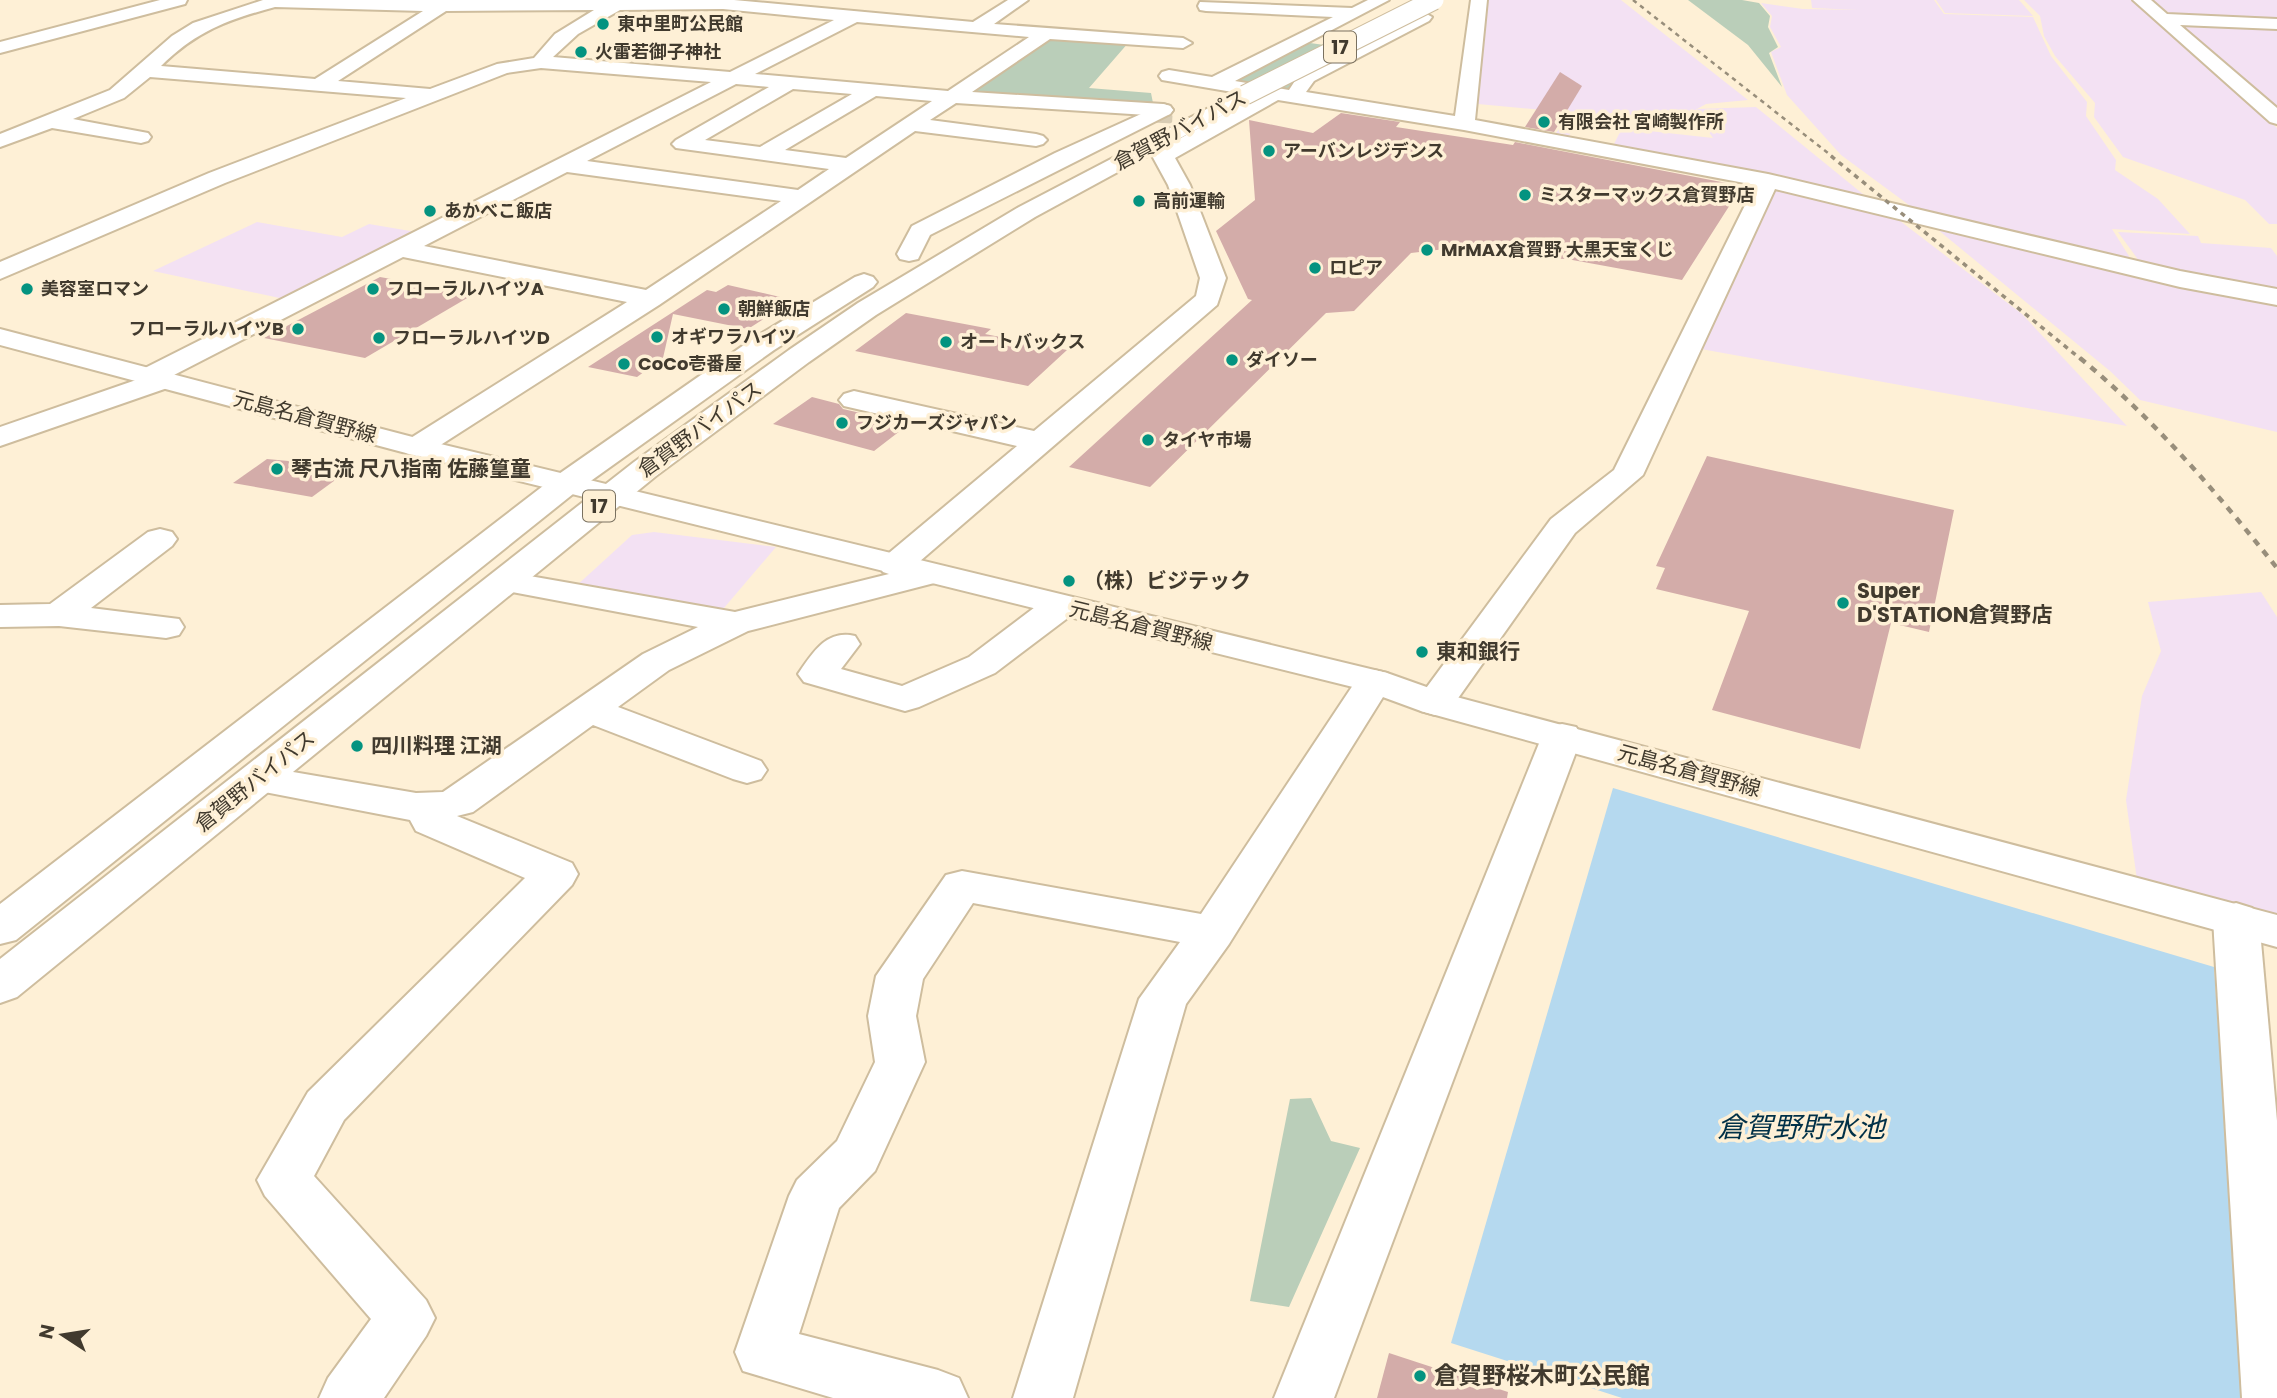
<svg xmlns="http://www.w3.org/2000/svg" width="2277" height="1398" font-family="Poppins,'Noto Sans JP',sans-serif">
<rect width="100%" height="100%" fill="#fef0d6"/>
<!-- industrial -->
<g fill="#f3e1f3">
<path d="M1487 0H1621L1748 100 1706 104 1697 109 1756 107 1869 199 1612 148 1622 128 1713 138 1703 124 1704 114 1695 113 1692 123 1587 114 1582 116 1566 140 1553 137 1570 114 1567 112 1569 104 1565 112 1478 104Z"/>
<path d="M1811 0H1934L1944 14 2033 17 2051 56 2087 102 2086 116 2116 160 2115 170 2158 199 2190 234 2112 229 2134 264 1913 208 1841 155 1787 95 1771 52 1781 47 1770 27 1772 16 1761 3 1803 9 1859 10 1812 8Z"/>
<path d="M1936 0H2019L2033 16 1945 13Z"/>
<path d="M2024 0H2131L2277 128V224H2269L2245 200 2123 157 2094 117 2095 103 2055 56 2044 36 2040 16Z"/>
<path d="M2153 0H2277V21L2181 17 2169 13Z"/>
<path d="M2189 24 2277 29V106L2183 26Z"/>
<path d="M1776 185 1887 211 2022 314 2127 426 1701 349 1744 261Z"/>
<path d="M1926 220 2277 301V432L2140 400 2110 371Z"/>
<path d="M257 222 342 237 369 224 422 233 289 300 153 271Z"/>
<path d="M2118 232 2198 236 2201 243 2271 248 2277 256V292L2142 265Z"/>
<path d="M654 532 776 547 718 615 575 587 632 535Z"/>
<path d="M2261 592 2277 617V917L2137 880 2126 800 2142 696 2161 651 2148 602Z"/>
</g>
<!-- green -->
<g fill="#baceb9">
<path d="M1688 0H1742L1759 3 1770 16 1768 27 1778 47 1769 53 1782 87 1748 45Z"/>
<path d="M1052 38 1129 42 1089 88 1151 93 1153 103 968 95Z"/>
<path d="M1310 43 1353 49 1290 90 1232 80Z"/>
<path d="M1311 1098 1331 1141 1360 1148 1289 1307 1250 1301 1290 1099Z"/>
</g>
<!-- water -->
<path fill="#b5d9ef" d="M1613 788 2214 967 2243 1398H1622L1451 1343Z"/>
<!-- building -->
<g fill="#d3aca9">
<path d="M1560 72 1582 86 1554 132 1525 127Z"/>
<path d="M1341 113 1400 122 1396 127 1513 145 1515 142 1742 186 1682 280 1567 259 1537 258 1480 245 1411 253 1354 311 1326 313 1150 487 1069 467 1252 300 1248 299 1216 231 1255 200 1249 120 1313 133Z"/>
<path d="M380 277 474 294 365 358 264 338Z"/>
<path d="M728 285 793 300 748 329 673 314 663 358 637 377 588 367 707 290 716 292Z"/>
<path d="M906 313 991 329 985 334 1067 350 1028 386 855 351Z"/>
<path d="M812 397 839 404 843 409 909 424 874 451 773 424Z"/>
<path d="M1707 456 1954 510 1929 632 1891 623 1860 749 1712 710 1749 611 1656 589 1665 568 1656 566Z"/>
<path d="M267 459 353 467 312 497 233 483Z"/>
<path d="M1389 1353 1508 1392 1507 1398H1377Z"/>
</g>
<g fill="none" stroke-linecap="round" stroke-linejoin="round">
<!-- minor-tunnel -->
<path stroke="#d8ccb4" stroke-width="19" stroke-dasharray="19 10" stroke-linecap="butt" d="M1161 152 1163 115"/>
<!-- minor casing -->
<g stroke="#cebd9e" stroke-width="4">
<g id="minor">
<path d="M160 0H187L185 4 0 53V42Z"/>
<path d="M263 0H734L973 22 1008 0H1028L994 24 1183 38 1192 43 1183 48 1050 39 972 92 1163 104 1170 106 1173 110 1170 114 1163 116 956 103 930 120 1036 134 1043 136 1047 140 1043 144 1036 146 915 131 659 305 428 453 417 456 406 453 402 447 406 441 627 302 403 257 174 375 177 380 173 386 0 446V427L139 379 137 376 141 370 711 82 541 68 507 73 225 183 0 279V262L209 173 406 98 150 77 124 98 73 119 148 133 151 137 148 141 141 143 52 128 0 147V134L110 90 172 36 193 23ZM275 7 423 11 315 79 161 66C197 31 227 20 275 7ZM723 9 834 20 730 72 553 57 578 34 620 10ZM594 10 555 34 534 58 497 64 430 89 338 81 446 11ZM857 22 1029 37 948 91 755 74ZM736 84 769 87 676 140 672 144 676 148 829 169 798 190 587 161ZM793 89 852 94 760 147 705 140ZM876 96 932 101 846 158 785 150ZM567 172 781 201 646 290 424 246Z"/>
<path d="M1368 0H1389L1235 81 1289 90 1300 73 1423 12 1432 17 1429 21 1314 81 1306 92 1455 116 1471 0H1487L1475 120 1768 174 2180 271 2277 289V305L2180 287 1775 189 1643 475 1575 533 1449 711 1435 715 1421 711 1416 703 1421 695 1551 519 1614 470 1755 185 1464 130 1278 100 1175 158 1190 185 1226 278 1217 305 912 568 930 564 942 567 947 574 942 581 748 631 669 670 618 707 761 761 767 770 761 779 747 783 733 779 593 725 473 812 457 816 572 863 578 874 572 885 344 1120 314 1176 426 1300 435 1318 426 1336 384 1398H319L328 1378 371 1319 265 1196 257 1180 308 1092 525 878 416 831 410 820 244 788 238 779 244 770 258 766 416 793 443 792 643 654 698 627 512 592 507 585 512 578 524 575 735 612 889 574 883 572 878 565 883 558 1017 446 844 406 839 400 844 394 854 391 1034 431 1196 296 1200 278 1168 185 1150 152 1153 147H1165L1256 96 1162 80 1159 76 1162 72 1169 70 1212 77 1333 17 1206 11 1200 10 1198 6 1200 2 1352 8Z"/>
<path d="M2133 0H2151L2167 14 2277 19V29L2180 25 2277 108V124L2270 122Z"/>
<path d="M160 529 172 532 177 539 172 546 91 608 179 619 184 627 179 635 166 638 59 626 0 627V605L50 604 148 532Z"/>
<path d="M1060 595 1073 598 1078 606 1073 614 995 673 919 707 905 711 891 707 804 682 798 674C813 652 827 629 855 636L860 644 841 669 902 686 969 657 1047 598Z"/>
<path d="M1374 670 1387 673 1393 681 1229 944 1186 1004 1073 1398H1013L1139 999 1180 942 973 903 923 979 916 1016 925 1062 875 1171 839 1208 799 1334 938 1370 959 1378 968 1398H833L743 1371 735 1352 789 1196 797 1180 837 1141 875 1062 868 1016 876 976 946 875 962 871 1201 914 1361 673Z"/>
<path d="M1562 724 1576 727 1582 736 1334 1398H1274L1542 736 1548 727Z"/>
<path d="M2236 903 2252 908 2259 919 2277 1121V1398H2242L2213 919 2220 908Z"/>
</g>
</g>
<!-- major casing -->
<g stroke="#cebd9e" stroke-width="4">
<path id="major" d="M0 329 424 440 1387 673 1449 695 2277 915V947L1421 711 1361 689 406 453 0 345Z"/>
</g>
<!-- highway casing -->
<g stroke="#cebd9e" stroke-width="4">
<g id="highway">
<path d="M1245 89 1252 91 1255 95 1252 99 1035 217 876 315 809 362 656 476 17 997 0 1003V959L634 462 789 350 858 303 1019 207Z"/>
<path d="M1163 104 1170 106 1173 110 1170 114 930 235 918 259 909 261 900 259 897 254 912 226 1055 153Z"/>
<path d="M864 274 873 277 877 282 873 287 774 350 578 490 16 940 0 944V904L556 476 754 338 855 277Z"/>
</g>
</g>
<!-- minor -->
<use href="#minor" fill="#fff" fill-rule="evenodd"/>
<!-- major -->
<use href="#major" fill="#fff" fill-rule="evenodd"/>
<!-- highway -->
<use href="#highway" fill="#fff" fill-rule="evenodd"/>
<!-- rail-far2 -->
<path stroke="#988e7b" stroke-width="2.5" stroke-dasharray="4.5 4.5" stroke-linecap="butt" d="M1633 0 1833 157"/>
<!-- rail-far1 -->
<path stroke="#988e7b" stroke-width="3.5" stroke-dasharray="5 5" stroke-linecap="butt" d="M1831 156 2082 360"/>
<!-- rail -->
<path stroke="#988e7b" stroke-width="4.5" stroke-dasharray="7 7" stroke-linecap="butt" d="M2080 358C2154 419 2217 493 2277 568"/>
<!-- highway-bridge casing -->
<g stroke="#cebd9e" stroke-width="21" stroke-linecap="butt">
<path id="highway-bridge" d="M1245 95 1434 0"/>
</g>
<!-- highway-bridge -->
<use href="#highway-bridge" stroke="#fff" stroke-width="19"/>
</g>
<!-- markers -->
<g fill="#049380" stroke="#fef0d6" stroke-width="2.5">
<circle cx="603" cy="24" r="7"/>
<circle cx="581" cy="52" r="7"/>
<circle cx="1544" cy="122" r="7"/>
<circle cx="1269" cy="151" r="7"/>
<circle cx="1525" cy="195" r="7"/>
<circle cx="1139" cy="201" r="7"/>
<circle cx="430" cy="211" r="7"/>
<circle cx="1427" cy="250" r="7"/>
<circle cx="1315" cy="268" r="7"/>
<circle cx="27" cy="289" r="7"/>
<circle cx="373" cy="289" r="7"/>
<circle cx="724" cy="309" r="7"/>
<circle cx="298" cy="329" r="7"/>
<circle cx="657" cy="337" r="7"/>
<circle cx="379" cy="338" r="7"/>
<circle cx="946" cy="342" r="7"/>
<circle cx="1232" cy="360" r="7"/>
<circle cx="624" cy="364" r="7"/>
<circle cx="842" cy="423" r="7"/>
<circle cx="1148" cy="440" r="7"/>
<circle cx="277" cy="469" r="7"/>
<circle cx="1069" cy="581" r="7"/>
<circle cx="1843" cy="603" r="7"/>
<circle cx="1422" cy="652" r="7"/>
<circle cx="357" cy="746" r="7"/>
<circle cx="1420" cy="1376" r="7"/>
</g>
<g text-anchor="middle" stroke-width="7" stroke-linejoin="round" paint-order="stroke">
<!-- far-poi labels -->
<g font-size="18" font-weight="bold" fill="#413a2e" stroke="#fef0d6" text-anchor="start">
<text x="617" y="30">東中里町公民館</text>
<text x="595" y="58">火雷若御子神社</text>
<text x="1558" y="128">有限会社 宮崎製作所</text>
<text x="1283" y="157">アーバンレジデンス</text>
<text x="1539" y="201">ミスターマックス倉賀野店</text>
<text x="1153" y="207">高前運輸</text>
<text x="444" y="217">あかべこ飯店</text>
<text x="1441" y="256">MrMAX倉賀野 大黒天宝くじ</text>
<text x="1329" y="274">ロピア</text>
<text x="41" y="295">美容室ロマン</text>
<text x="387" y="295">フローラルハイツA</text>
<text x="738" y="315">朝鮮飯店</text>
<text x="284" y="335" text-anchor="end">フローラルハイツB</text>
<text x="671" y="343">オギワラハイツ</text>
<text x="393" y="344">フローラルハイツD</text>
<text x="960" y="348">オートバックス</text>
<text x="1246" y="366">ダイソー</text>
<text x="638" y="370">CoCo壱番屋</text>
<text x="856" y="429">フジカーズジャパン</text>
<text x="1162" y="446">タイヤ市場</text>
</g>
<!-- shield labels -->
<g fill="#fef0d6" stroke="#7a7160" stroke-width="2">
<rect x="1324" y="31.5" width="32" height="31" rx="5"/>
<rect x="583" y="490.5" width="32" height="31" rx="5"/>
</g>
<g font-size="19" font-weight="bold" fill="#413a2e">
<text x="1340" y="54">17</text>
<text x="599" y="513">17</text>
</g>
<!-- street labels -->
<g font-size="21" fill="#413a2e" stroke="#fef0d6">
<text transform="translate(1180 130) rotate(-28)" y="7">倉賀野バイパス</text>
<text transform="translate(305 417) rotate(15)" y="7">元島名倉賀野線</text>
<text transform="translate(700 429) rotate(-36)" y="7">倉賀野バイパス</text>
<text transform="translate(1141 626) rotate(14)" y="7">元島名倉賀野線</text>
<text transform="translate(1689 771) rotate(15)" y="7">元島名倉賀野線</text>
<text transform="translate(255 781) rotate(-39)" y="7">倉賀野バイパス</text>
</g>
<!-- poi labels -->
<g font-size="21" font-weight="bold" fill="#413a2e" stroke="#fef0d6" text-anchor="start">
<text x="291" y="476">琴古流 尺八指南 佐藤篁童</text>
<text x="1083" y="588">（株）ビジテック</text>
<text x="1857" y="598">Super<tspan x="1857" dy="24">D'STATION倉賀野店</tspan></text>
<text x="1436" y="659">東和銀行</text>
<text x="371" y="753">四川料理 江湖</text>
</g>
<!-- near-poi labels -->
<g font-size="24" font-weight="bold" fill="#413a2e" stroke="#fef0d6" text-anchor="start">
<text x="1434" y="1384">倉賀野桜木町公民館</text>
</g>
<!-- near-water labels -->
<g font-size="28" font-style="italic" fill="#003047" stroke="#fef0d6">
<text x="1801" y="1137">倉賀野貯水池</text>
</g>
</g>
<!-- north arrow -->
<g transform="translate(63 1335) rotate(282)" stroke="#fef0d6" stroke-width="5" paint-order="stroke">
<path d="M0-5L12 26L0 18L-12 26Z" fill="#413a2e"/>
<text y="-10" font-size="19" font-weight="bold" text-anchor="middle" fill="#413a2e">N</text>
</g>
</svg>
